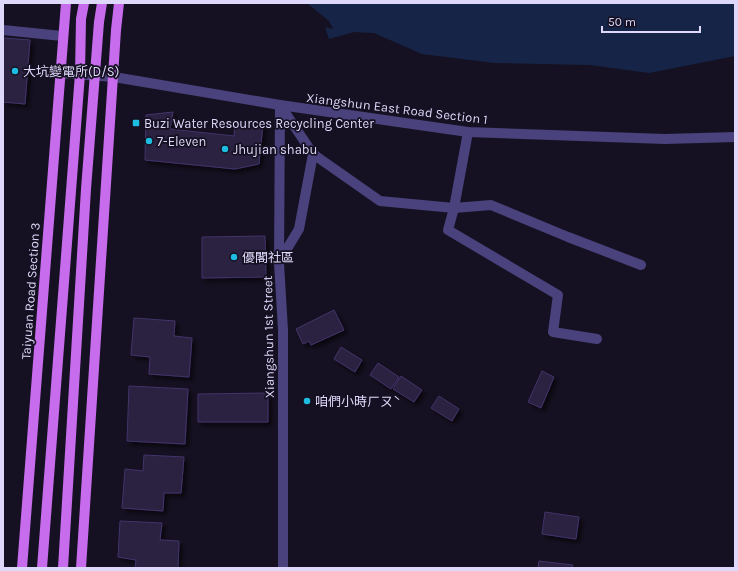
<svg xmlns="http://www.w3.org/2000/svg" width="738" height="571" font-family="Karla,'Noto Sans TC',sans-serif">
<defs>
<filter id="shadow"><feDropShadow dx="3.5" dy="3.5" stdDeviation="2" flood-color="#0009"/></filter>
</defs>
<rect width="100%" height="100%" fill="#161122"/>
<!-- water -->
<path fill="#162547" d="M307 3H735V56L649 73 590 65 494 63 422 54 374 33 354 32 329 39 325 27 333 29 329 21Z"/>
<!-- building -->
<g fill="#292041" stroke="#43346a" filter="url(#shadow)">
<path d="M3 38 30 40 25 104 3 102Z"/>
<path d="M173 112 170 129 234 136 235 122 263 124 259 164 235 169 145 160 146 115Z"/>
<path d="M265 236 266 277 202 278V237Z"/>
<path d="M334 310 344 330 311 345 309 341 303 344 296 329Z"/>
<path d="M134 318 175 321 174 336 192 338 189 377 149 374 150 357 131 355Z"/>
<path d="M341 347 362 360 355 372 334 359Z"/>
<path d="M378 363 399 377 391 389 370 375Z"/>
<path d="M542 371 554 377 541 408 528 402Z"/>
<path d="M401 376 422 390 414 402 393 389Z"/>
<path d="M129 386 188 389 185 444 127 441Z"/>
<path d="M268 393V422H198V394Z"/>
<path d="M439 396 459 409 452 421 431 408Z"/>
<path d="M144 455 184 457 181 493H164L163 511 122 508 125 469 143 471Z"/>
<path d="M545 512 579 517 576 539 542 534Z"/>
<path d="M120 521 162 523 160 540 179 541 178 568H135L136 560 118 557Z"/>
<path d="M539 561 573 565 572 568H538Z"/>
</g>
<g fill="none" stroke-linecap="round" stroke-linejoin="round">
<!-- minor -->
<g stroke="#49427c" stroke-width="10">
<path d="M3 30 62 36"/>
<path d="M59 73 114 77 280 105 468 132 665 139 735 137"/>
<path d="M280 105 279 263 283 330V568"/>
<path d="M280 105 313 154 380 201 454 208 491 205 568 237 641 265"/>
<path d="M468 132 454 208 448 230 558 295 553 332 597 339"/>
<path d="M279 262 299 229 313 154"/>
</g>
<!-- major -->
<g stroke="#c76cec" stroke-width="10">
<path d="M22 568 66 3"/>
<path d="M42 568 80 74 81 19 84 3"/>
<path d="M63 568 86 189 99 22 102 3"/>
<path d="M81 568 116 30 119 3"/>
</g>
</g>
<!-- markers -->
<g fill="#1dbde1" stroke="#161122" stroke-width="1.5">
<circle cx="15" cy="71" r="4"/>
<rect x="132" y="119" width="8" height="8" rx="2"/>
<circle cx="149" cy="141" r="4"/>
<circle cx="225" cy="149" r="4"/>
<circle cx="234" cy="257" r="4"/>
<circle cx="307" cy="401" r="4"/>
</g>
<g text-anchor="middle" stroke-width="3.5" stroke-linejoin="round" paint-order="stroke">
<!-- poi labels -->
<g font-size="13" fill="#ded8fa" stroke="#161122" text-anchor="start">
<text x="23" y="76">大坑變電所(D/S)</text>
<text x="144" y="128">Buzi Water Resources Recycling Center</text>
<text x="157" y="146">7-Eleven</text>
<text x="233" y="154">Jhujian shabu</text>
<text x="242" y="262">優閣社區</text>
<text x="315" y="406">咱們小時ㄏㄡˋ</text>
</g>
<!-- street labels -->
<g font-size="13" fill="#ded8fa" stroke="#161122">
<text transform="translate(397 108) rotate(7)" y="5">Xiangshun East Road Section 1</text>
<text transform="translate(30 291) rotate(-86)" y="5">Taiyuan Road Section 3</text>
<text transform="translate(268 337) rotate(-91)" y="5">Xiangshun 1st Street</text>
</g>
</g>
<!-- border -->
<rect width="738" height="571" fill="none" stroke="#ded8fa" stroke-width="8"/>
<!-- scale -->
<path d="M602 26v6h98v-6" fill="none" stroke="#ded8fa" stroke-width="2"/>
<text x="608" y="26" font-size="12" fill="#ded8fa" stroke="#161122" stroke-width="3" paint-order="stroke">50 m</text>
</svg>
